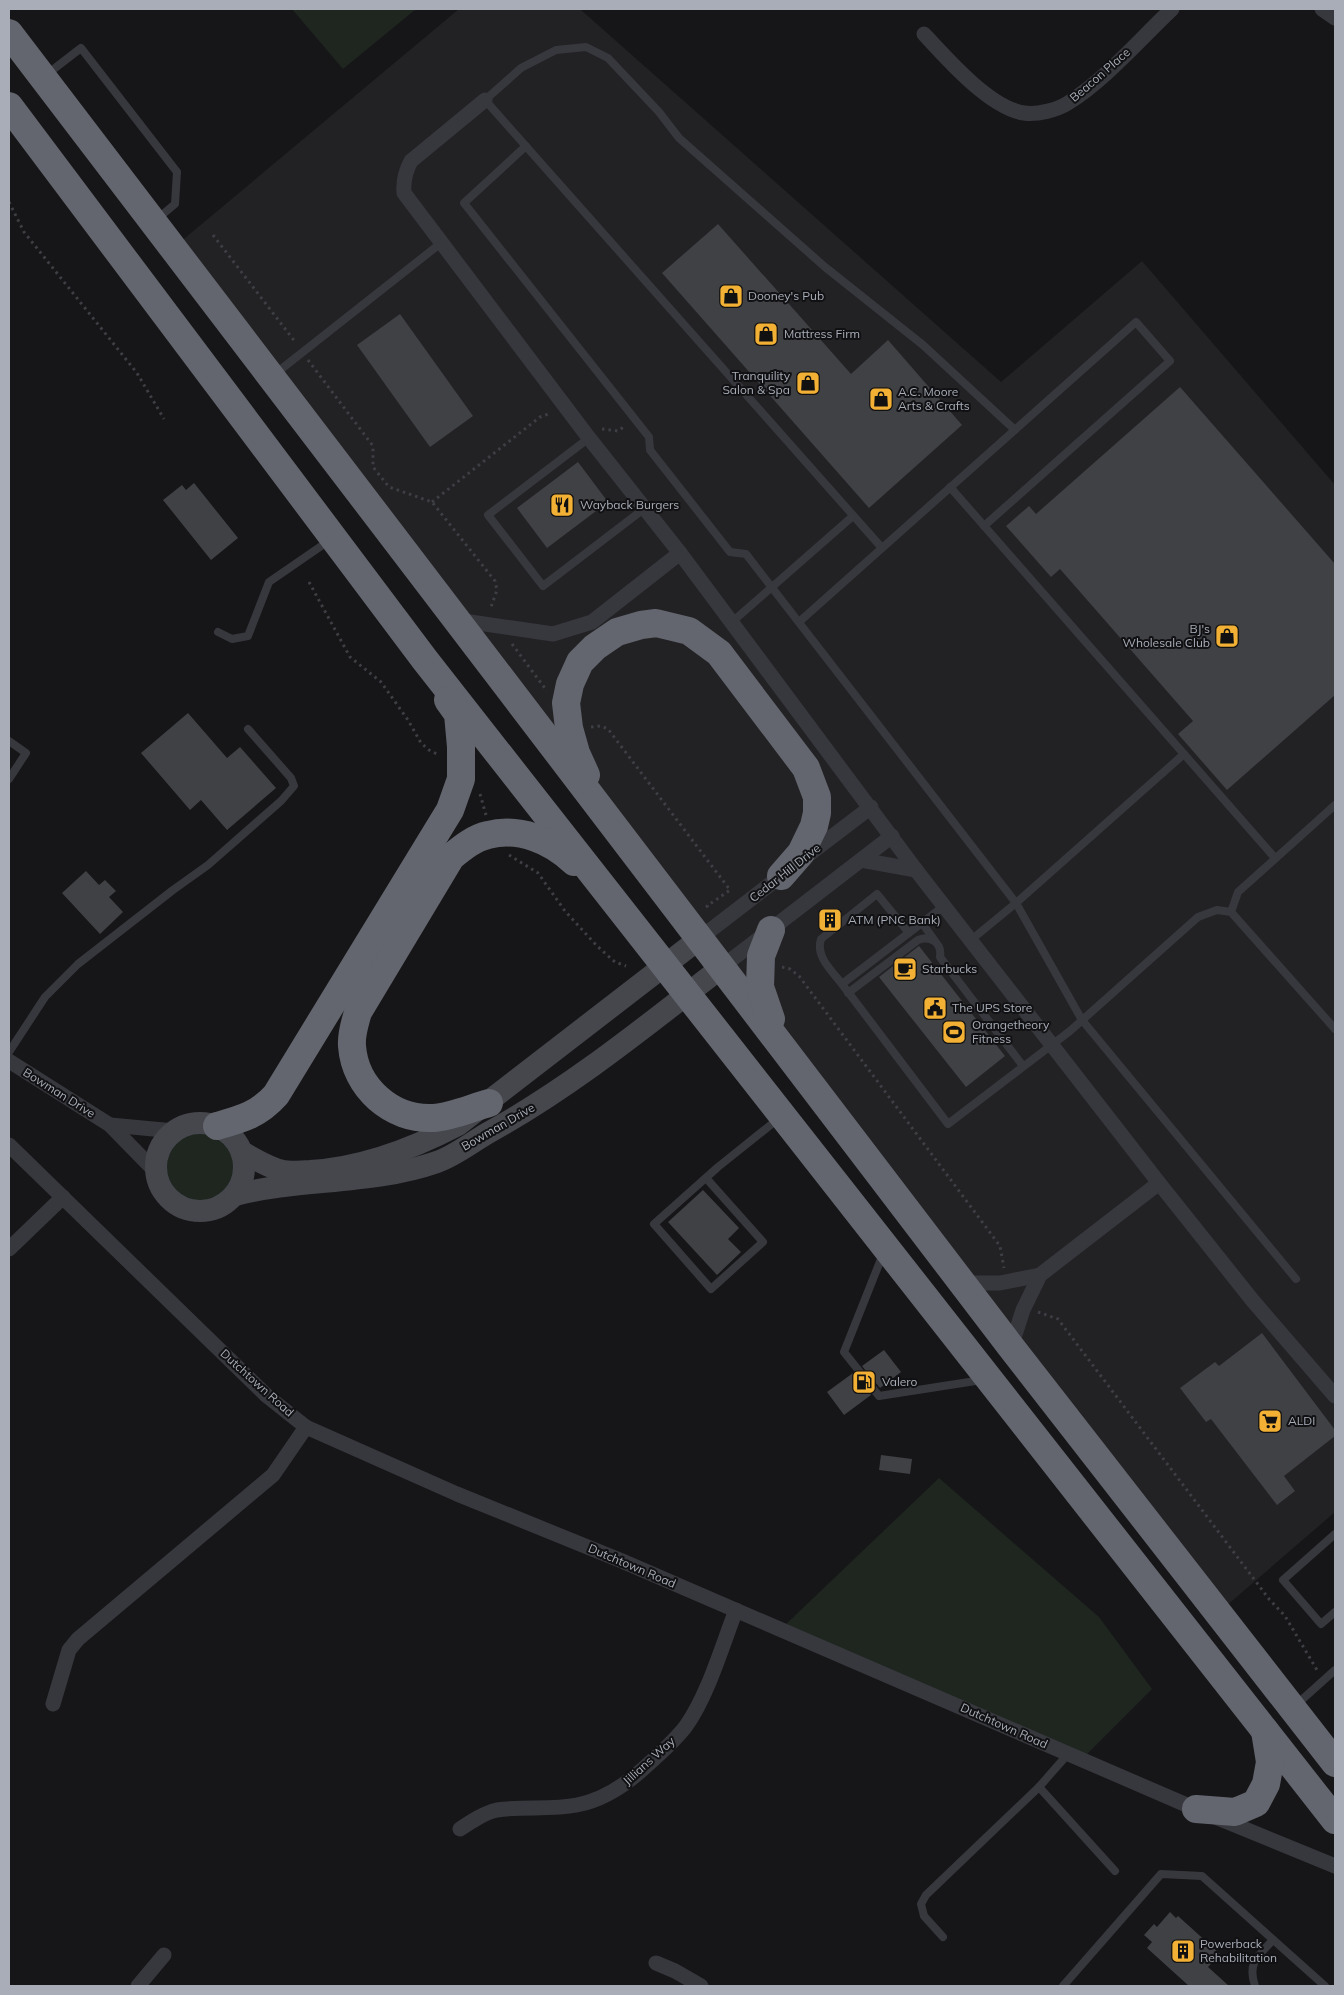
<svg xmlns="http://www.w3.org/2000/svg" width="1344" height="1995" font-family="Mulish,sans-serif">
<rect width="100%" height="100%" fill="#161618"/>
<!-- built -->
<path fill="#222225" d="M459 9H580L1001 382 1142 261 1335 485V1512L1218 1613 173 248Z"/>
<!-- green -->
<g fill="#1e261f">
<path d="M292 9H416L343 69Z"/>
<circle cx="200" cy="1167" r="44"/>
<path d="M939 1478 1099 1617 1152 1689 1085 1756 783 1627Z"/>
</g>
<!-- building -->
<g fill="#404145">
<path d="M718 224 851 374 888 340 962 425 869 508 662 273Z"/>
<path d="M400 314 473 416 430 447 357 345Z"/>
<path d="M1180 387 1335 564V695L1227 790 1178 734 1193 721 1060 569 1051 577 1006 526 1029 506 1036 514Z"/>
<path d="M578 462 608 502 547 548 517 508Z"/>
<path d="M194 483 238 538 211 560 163 500 182 485 186 490Z"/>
<path d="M188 713 227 758 240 747 276 788 227 830 201 800 190 810 141 753Z"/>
<path d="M86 871 99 885 105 880 116 891 109 897 123 912 100 934 62 893Z"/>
<path d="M919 946 1005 1056 966 1087 879 977Z"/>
<path d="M703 1190 739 1228 728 1239 741 1252 717 1275 668 1222Z"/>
<path d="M1262 1333 1335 1430V1436L1284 1476 1295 1491 1277 1505 1211 1419 1206 1422 1180 1388 1215 1362 1219 1366Z"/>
<path d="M884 1350 901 1372 880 1388 862 1366Z"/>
<path d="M853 1373 871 1395 844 1415 827 1392Z"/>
<path d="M881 1455 912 1459 910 1474 879 1470Z"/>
<path d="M1170 1912 1176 1918 1178 1916 1220 1954 1208 1967 1229 1986H1189L1147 1948 1152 1942 1144 1935 1154 1924 1157 1927Z"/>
</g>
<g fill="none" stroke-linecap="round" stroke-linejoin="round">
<!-- path -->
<g stroke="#3d3f44" stroke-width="3" stroke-dasharray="2.5 4" stroke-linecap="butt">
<path d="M9 202 24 232 137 373 164 419"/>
<path d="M213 235 296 343"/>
<path d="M308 360 373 446V467L389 487 432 502 495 581 497 590 490 610"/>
<path d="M602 429 618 431 626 425"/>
<path d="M432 502 540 417 551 413"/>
<path d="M309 582 350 657 381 682 408 720 421 743 429 750 439 755"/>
<path d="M512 644 547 691"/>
<path d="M591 727 601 726 608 729 730 890 707 906 710 910"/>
<path d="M480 794 486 815"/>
<path d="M509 855 538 873 565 911 597 946 615 962 626 966"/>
<path d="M782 967 790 969 799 976 1000 1246 1004 1268"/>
<path d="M1038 1312 1058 1319 1269 1599 1285 1616 1317 1670"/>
</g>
<!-- lane -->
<g stroke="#37383d" stroke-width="8">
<path d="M46 75 81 48 177 172 175 204 157 219"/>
<path d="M526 146 464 203 649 437 650 450 730 552 746 554 1016 903 1082 1020 1296 1279"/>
<path d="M275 374 441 243"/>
<path d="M589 438 488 515 543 586 645 508"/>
<path d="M950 487 1275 858"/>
<path d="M882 548 485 100 521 68 556 50 586 47 608 58 659 112 679 138 825 267 923 345 1015 430"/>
<path d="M732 622 853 516"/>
<path d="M799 622 1136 322 1170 361 984 526"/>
<path d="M218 632 232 639 248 636 269 582 330 540"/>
<path d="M9 741 26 753 9 779"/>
<path d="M944 906 842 984 948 1124 1070 1031 1198 917 1217 910 1231 912 1335 1029"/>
<path d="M1231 912 1238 892 1335 805"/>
<path d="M922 923 935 941"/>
<path d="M971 940 1016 903 1184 754"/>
<path d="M842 984C832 971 815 956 821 939L877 894 909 933"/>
<path d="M848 993 918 940C931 935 942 943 940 957L1023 1066"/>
<path d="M9 1052 45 997 78 964 173 890 208 865 281 801 294 786 291 778 248 729"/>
<path d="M706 1178 763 1242 711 1289 654 1224 718 1167 778 1119"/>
<path d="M883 1254 844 1352 879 1396 982 1380"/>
<path d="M1335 1534 1283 1580 1321 1624 1335 1612"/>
<path d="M1296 1705 1335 1670"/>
<path d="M1039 1787 1115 1871"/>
<path d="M943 1937 924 1916 921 1904 926 1895 1039 1787 1068 1754"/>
<path d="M1063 1986 1161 1874 1202 1876 1325 1986"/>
<path d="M1255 1986C1247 1963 1258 1956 1273 1940"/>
</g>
<!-- street -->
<g stroke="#37383d" stroke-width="15">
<path d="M1322 9 1335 18"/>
<path d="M924 34C947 59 990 108 1024 113 1037 115 1057 110 1068 103 1106 79 1139 40 1172 9"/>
<path d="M485 100 411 161C405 172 403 181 404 193L589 438 680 553 916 870 1159 1183 1253 1301 1335 1396"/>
<path d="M457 620 553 634 592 622 680 553"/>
<path d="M804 858 871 807"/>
<path d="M861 860 916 870"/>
<path d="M699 939 786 872"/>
<path d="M722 967 892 836"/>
<path d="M9 1061 110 1125 156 1172"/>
<path d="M110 1125 175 1131"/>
<path d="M9 1145 267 1396 306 1427 457 1494 622 1561 1196 1809 1335 1866"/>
<path d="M9 1249 63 1197"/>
<path d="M963 1283H1000L1040 1275 1159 1183"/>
<path d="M1011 1347 1023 1310 1040 1275"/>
<path d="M53 1704 69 1650 78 1639 273 1475 306 1427"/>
<path d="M460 1829C472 1821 484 1813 497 1810 524 1806 551 1810 577 1805 603 1800 624 1786 643 1769 658 1755 674 1742 686 1726 708 1695 722 1646 736 1610"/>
<path d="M656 1963 675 1971 701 1986"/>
<path d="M138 1986 164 1955"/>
</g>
<!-- secondary -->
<g stroke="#45474d" stroke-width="22">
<circle cx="200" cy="1167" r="44"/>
<path d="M242 1152C255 1159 269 1168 283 1171 291 1173 302 1171 310 1171 363 1168 412 1149 458 1125L699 939"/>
<path d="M235 1195C301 1178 371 1185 437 1162 454 1156 471 1143 486 1134 570 1088 646 1026 722 967"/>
</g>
<!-- highway -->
<g stroke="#63666e" stroke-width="28">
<path d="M9 33 1011 1347 1335 1763"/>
<path d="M9 106 425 660 1335 1820"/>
<path d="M586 775 576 753 569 728 566 703 570 684 580 662 595 647 617 632 641 625 656 623 689 631 719 653 806 768 817 797V813L814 826 801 853 781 876"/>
<path d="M771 930 761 956 760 987 771 1019"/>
<path d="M489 1103C471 1108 452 1117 433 1118 392 1120 355 1088 352 1046 351 1034 355 1023 358 1012L451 857C462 848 474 838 488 835 519 827 551 840 574 862"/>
<path d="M217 1126C242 1119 258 1115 276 1095L450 810 461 779V747L458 714 448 700"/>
<path d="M1196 1809 1235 1812 1256 1803 1266 1784 1270 1762 1265 1731"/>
</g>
</g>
<!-- icons -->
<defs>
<g id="shop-square" transform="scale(1.25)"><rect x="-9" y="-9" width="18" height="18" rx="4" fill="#f2b134" stroke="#111113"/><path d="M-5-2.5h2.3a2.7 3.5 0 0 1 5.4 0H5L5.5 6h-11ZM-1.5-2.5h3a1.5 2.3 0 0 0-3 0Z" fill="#111"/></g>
<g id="restaurant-square" transform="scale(1.25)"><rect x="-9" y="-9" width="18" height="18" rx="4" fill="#f2b134" stroke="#111113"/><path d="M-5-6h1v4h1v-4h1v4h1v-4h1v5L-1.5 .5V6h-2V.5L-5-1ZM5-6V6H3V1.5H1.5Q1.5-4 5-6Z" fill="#111"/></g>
<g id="building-square" transform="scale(1.25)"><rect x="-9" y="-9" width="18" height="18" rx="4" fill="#f2b134" stroke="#111113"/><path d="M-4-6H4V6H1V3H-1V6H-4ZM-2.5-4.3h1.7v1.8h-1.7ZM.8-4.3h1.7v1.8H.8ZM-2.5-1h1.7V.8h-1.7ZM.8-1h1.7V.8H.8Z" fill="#111"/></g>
<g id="cafe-square" transform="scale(1.25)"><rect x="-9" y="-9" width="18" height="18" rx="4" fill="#f2b134" stroke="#111113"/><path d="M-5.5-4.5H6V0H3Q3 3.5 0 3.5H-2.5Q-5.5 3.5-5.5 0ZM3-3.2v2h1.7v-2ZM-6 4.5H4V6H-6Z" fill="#111"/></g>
<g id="civic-square" transform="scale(1.25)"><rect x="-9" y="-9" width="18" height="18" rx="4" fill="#f2b134" stroke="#111113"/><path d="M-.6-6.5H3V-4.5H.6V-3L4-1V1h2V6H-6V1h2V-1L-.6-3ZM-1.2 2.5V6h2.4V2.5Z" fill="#111"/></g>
<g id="stadium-square" transform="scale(1.25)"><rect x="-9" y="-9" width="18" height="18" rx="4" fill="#f2b134" stroke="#111113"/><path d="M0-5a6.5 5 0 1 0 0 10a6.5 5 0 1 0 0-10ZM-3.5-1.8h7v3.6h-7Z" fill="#111"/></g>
<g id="fuel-square" transform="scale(1.25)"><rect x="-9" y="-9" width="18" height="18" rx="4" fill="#f2b134" stroke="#111113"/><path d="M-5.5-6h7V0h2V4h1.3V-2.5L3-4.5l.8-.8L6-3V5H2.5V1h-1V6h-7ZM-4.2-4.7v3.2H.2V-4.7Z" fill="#111"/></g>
<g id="supermarket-square" transform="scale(1.25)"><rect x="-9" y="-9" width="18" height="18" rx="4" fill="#f2b134" stroke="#111113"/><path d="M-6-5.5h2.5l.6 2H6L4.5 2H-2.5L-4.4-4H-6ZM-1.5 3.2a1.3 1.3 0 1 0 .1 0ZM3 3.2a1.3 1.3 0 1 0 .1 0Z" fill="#111"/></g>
</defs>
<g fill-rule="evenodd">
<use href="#shop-square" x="731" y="296"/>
<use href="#shop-square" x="766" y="334"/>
<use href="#shop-square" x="808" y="383"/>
<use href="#shop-square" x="881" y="399"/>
<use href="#restaurant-square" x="562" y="505"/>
<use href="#shop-square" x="1227" y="636"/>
<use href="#building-square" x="830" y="920"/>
<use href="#cafe-square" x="905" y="969"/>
<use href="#civic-square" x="935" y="1008"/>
<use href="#stadium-square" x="954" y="1032"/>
<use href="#fuel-square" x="864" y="1382"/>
<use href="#supermarket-square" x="1270" y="1421"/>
<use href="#building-square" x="1183" y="1951"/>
</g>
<g text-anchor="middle" stroke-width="4" stroke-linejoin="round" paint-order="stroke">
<!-- street labels -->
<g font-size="12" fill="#a8adb8" stroke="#111113">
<text transform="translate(1100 75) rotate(-41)" y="4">Beacon Place</text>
<text transform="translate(785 873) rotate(-38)" y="4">Cedar Hill Drive</text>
<text transform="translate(59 1093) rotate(32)" y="4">Bowman Drive</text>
<text transform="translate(498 1127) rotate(-30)" y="4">Bowman Drive</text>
<text transform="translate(257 1383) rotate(42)" y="4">Dutchtown Road</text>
<text transform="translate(632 1566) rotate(23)" y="4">Dutchtown Road</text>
<text transform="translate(1004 1726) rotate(24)" y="4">Dutchtown Road</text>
<text transform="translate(649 1761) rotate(-42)" y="4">Jillians Way</text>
</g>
<!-- poi labels -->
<g font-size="12" fill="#a8adb8" stroke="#111113" text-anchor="start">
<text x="748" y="300">Dooney's Pub</text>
<text x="784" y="338">Mattress Firm</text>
<text x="790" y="380" text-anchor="end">Tranquility<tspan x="790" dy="14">Salon &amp; Spa</tspan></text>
<text x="898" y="396">A.C. Moore<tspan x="898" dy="14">Arts &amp; Crafts</tspan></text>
<text x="580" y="509">Wayback Burgers</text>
<text x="1210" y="633" text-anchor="end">BJ's<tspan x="1210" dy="14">Wholesale Club</tspan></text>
<text x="848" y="924">ATM (PNC Bank)</text>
<text x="922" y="973">Starbucks</text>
<text x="952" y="1012">The UPS Store</text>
<text x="972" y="1029">Orangetheory<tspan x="972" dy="14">Fitness</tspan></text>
<text x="882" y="1386">Valero</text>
<text x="1288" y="1425">ALDI</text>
<text x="1200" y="1948">Powerback<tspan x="1200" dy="14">Rehabilitation</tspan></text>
</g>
</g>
<!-- border -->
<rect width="1344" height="1995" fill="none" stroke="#a8adb8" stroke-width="20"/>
</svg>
